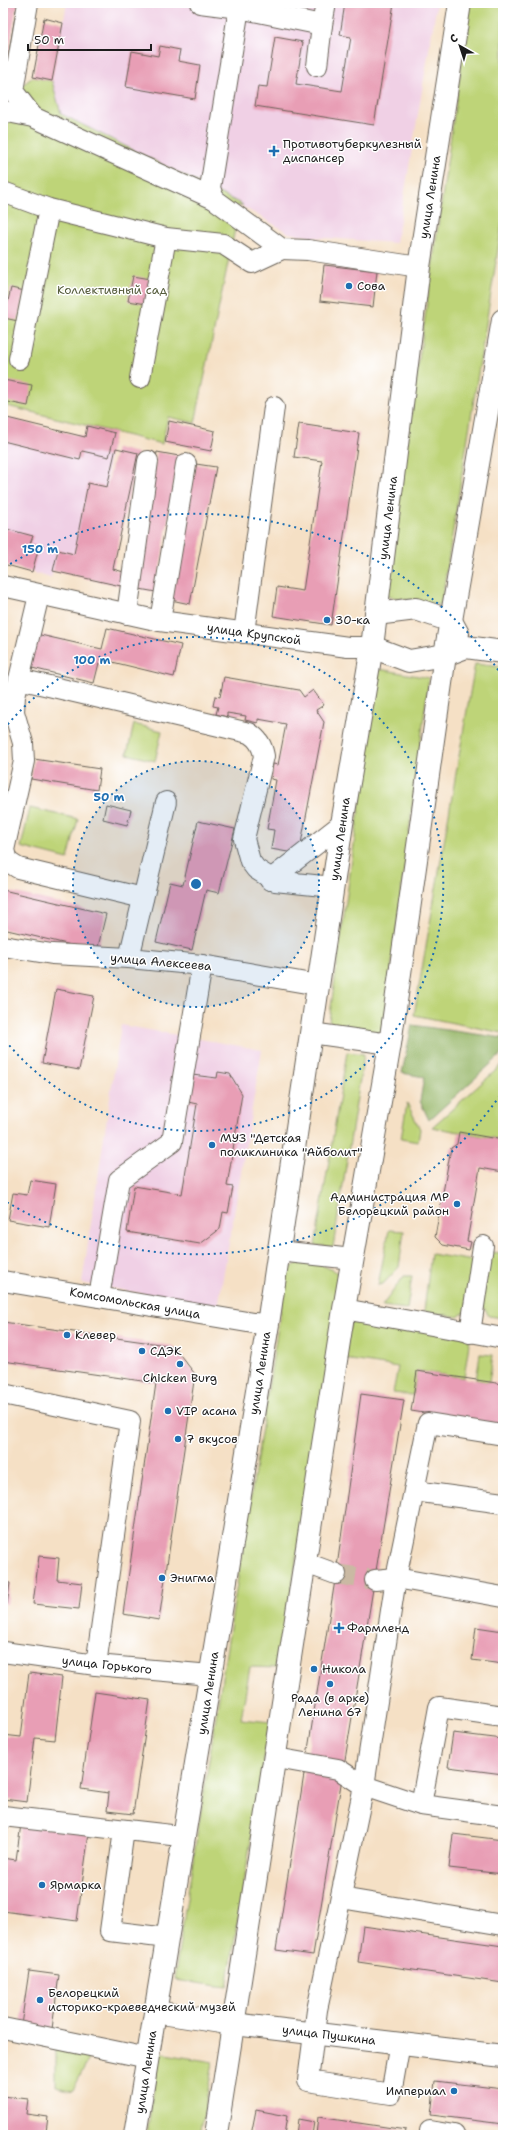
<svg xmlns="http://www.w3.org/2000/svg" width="506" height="2138" font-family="'Shantell Sans',sans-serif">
<rect width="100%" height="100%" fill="#fff"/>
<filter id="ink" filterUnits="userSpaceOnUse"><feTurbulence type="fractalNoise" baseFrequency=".025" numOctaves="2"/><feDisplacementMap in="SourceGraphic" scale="8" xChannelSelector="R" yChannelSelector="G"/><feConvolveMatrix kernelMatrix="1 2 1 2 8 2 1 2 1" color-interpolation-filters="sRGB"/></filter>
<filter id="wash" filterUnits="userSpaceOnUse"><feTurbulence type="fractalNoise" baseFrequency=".012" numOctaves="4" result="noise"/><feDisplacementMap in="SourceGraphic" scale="16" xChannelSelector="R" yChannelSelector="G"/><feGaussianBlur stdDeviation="0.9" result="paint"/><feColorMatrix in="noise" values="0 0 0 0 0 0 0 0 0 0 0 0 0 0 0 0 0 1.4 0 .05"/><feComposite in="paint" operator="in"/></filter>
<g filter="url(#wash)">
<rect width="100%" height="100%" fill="#f5e0c5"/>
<!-- built -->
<g fill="#f0d0e5">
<path d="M67 3H437L396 243 311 237 289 233 210 188 61 114 52 81Z"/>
<path d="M3 417 85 437 87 426 109 457 107 487 74 554 58 550 51 578 3 564Z"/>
<path d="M121 1025 262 1050 218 1307 82 1283Z"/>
</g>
<!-- green -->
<g fill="#bed478" stroke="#6d784a">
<path d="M470 3H503V218L441 605 385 596Z"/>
<path d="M33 77 52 81 61 114 243 205 219 210 236 224 195 423 168 417 162 444 3 405V99Z"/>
<path d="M475 664 503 667V1033L414 1015Z"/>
<path d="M379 669 429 678 383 1032 360 1034 329 1021Z"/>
<path d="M134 724 162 731 155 761 127 754Z"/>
<path d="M30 808 78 819 68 859 21 847Z"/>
<path d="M347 1052 364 1054 333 1247 315 1245Z"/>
<path d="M503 1064V1140L432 1127Z"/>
<path d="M407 1103 420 1129 418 1142 401 1139Z"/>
<path d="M389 1230 404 1231 399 1267 383 1284 378 1285Z"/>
<path d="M479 1251 503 1253V1318L489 1316 482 1305Z"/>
<path d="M431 1254 474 1261 466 1311 458 1317 424 1311Z"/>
<path d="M300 1262 320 1264 342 1275 279 1668 250 1667 241 1719 270 1722 227 1987 174 1980 287 1270Z"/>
<path d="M404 1276H412L407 1309 382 1306Z"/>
<path d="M351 1320 470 1337 464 1378 417 1371 413 1395 393 1393 398 1367 344 1359Z"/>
<path d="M480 1354 493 1355 489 1382 476 1380Z"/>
<path d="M56 2048 91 2055 73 2090 56 2086Z"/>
<path d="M159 2053 213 2062 200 2135H147Z"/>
</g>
<!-- forest -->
<path fill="#96b668" stroke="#596942" d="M412 1025 503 1038V1053L429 1120 420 1101 424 1077 402 1073Z"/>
<g id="blocks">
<!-- building -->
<g fill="#e89eb5">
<path d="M3 3H20L16 10 4 82Z"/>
<path d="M345 3H394L374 125 255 106 258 86 267 87 275 37 303 42 296 84 342 91 351 37 340 35Z"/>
<path d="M44 18 63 23 52 81 33 77Z"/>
<path d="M160 46 180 50 178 61 200 65 195 99 126 87 132 51 158 56Z"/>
<path d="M324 265 377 271 373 307 320 301Z"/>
<path d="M133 276 151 279 147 304 128 301Z"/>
<path d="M11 288 25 291 18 321 4 318Z"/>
<path d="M3 380 32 385 28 406 3 401Z"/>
<path d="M3 417 85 437 87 426 115 433 109 457 82 451 80 460 3 441Z"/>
<path d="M169 421 215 431 211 451 165 442Z"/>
<path d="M299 424 359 433 331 625 273 616 277 587 303 591 322 461 294 457Z"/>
<path d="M116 448 138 453 113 569 124 572 121 586 53 571 58 550 74 554 88 483 107 487Z"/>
<path d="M157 452 179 456 156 592 134 588Z"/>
<path d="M196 464 216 467 190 604 171 600Z"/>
<path d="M3 528 33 536 30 544 39 547 32 572 3 564Z"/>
<path d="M107 628 181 645 174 677 100 659 94 683 28 667 36 634 102 649Z"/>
<path d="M224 677 299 690 304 697 313 690 324 705 316 710 324 722 299 854 271 849 274 830 267 829 276 780 271 779 273 764 278 765 286 724 258 719V723L245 720 246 716 227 713V717L216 714 218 707 213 706 215 696 220 697Z"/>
<path d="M34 759 100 769 97 790 31 779Z"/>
<path d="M106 804 131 810 127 825 103 819Z"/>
<path d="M198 821 235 829 219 893 206 890 192 950 156 942 170 882 183 885Z"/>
<path d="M3 890 106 914 97 951 3 929Z"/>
<path d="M56 989 94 996 79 1070 42 1063Z"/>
<path d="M218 1072 230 1074 242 1094 227 1186 233 1187 228 1213 223 1212 220 1229 200 1244 127 1232 134 1186 182 1194 197 1104 188 1102 192 1075 217 1078Z"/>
<path d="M459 1132 503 1140V1172L480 1168 467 1241 471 1242 469 1250 443 1245 435 1237 451 1148 457 1144Z"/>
<path d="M30 1180 56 1184 49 1227 8 1220 13 1193 27 1195Z"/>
<path d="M3 1322 173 1346 195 1374 159 1620 123 1614 156 1383 3 1361Z"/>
<path d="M417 1371 503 1384V1425L411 1411Z"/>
<path d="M361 1394 404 1400 313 1955 276 1950 336 1574Z"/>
<path d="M39 1556 59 1558 57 1580 82 1583 79 1609 33 1604Z"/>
<path d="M3 1582 10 1583 7 1604H3Z"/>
<path d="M476 1627 503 1631V1664L472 1660Z"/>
<path d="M29 1673 62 1677 55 1740 35 1738 27 1802 3 1799V1735L21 1737Z"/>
<path d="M95 1692 150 1700 133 1814 107 1811 109 1793 81 1789Z"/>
<path d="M453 1733 503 1739V1774L448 1767Z"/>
<path d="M21 1824 89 1833 77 1921 3 1911V1858L16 1860Z"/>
<path d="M453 1834 503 1840V1874L449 1868Z"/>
<path d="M363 1926 503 1946V1983L358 1962Z"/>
<path d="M29 1971 59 1975 52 2029 21 2025Z"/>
<path d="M435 2081 503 2089V2124L431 2115Z"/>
<path d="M3 2096 28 2099 26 2114 48 2117 46 2132 59 2135H3Z"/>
<path d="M256 2110 287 2116 284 2135H251Z"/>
<path d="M318 2117 406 2130 405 2135H316Z"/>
<path d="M298 2119 314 2122 312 2135H296Z"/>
</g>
</g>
</g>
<g filter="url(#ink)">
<use href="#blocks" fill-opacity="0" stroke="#686157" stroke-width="1"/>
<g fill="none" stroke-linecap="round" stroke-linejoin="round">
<!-- minor-tunnel -->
<path stroke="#cab9a3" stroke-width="20" stroke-dasharray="20 10" stroke-linecap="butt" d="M336 1574 375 1580"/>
<!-- minor casing -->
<g stroke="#686157" stroke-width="22">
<g id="minor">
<path d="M28 3 13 91 33 117 214 199 282 249 308 250 419 267"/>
<path d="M200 3 239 8"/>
<path d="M322 25 326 3"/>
<path d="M3 111 33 117"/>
<path d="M3 192 49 209 166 238 223 244 252 263 282 249"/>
<path d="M214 199 210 188 239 8 322 25 317 66"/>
<path d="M19 359 49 209"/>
<path d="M140 378 166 238"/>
<path d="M3 586 160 621 348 647H372"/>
<path d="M39 595 19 679 249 733C258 739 262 745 264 756L244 839 250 861 256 869 275 881 333 887"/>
<path d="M127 614 148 461"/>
<path d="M160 621 186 464"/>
<path d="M244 633 274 407"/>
<path d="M19 679 15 696 14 712 23 743 24 761 4 850 7 861 18 868 143 898"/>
<path d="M270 880 342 824"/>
<path d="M3 946 52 954 129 958 202 965 318 985"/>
<path d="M129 958 166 802"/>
<path d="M311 1033 390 1044"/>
<path d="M278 1251 353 1259"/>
<path d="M3 1281 253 1323 268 1324"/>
<path d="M99 1297 119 1180 172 1142 202 965"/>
<path d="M344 1309 503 1338"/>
<path d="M470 1333 483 1246"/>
<path d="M3 1394 130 1421 96 1665"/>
<path d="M414 1491 503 1503"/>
<path d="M306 1563 336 1574"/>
<path d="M375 1580 396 1578 503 1597"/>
<path d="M3 1652 96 1665 211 1675"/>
<path d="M276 1758 338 1769 364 1786 396 1578 428 1423 503 1435"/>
<path d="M421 1805 439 1707 503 1716"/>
<path d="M3 1816 171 1835H185"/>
<path d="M124 1830 110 1931 167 1938"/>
<path d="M341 1898 503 1925"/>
<path d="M3 2028 148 2058"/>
<path d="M400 2043 391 2094 308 2081 317 2010 364 1786 421 1805 503 1816"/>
<path d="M430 2131 454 2135"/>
</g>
</g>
<!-- major casing -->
<g stroke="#686157" stroke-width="24">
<g id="major">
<path d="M376 614 416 609 451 621 458 634"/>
<path d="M372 647 409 661 445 655 466 647 503 652"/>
<path d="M155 2012 234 2024 503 2056"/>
<path d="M135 2135 268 1324 342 824 372 647 419 267 460 3"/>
<path d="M216 2135 344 1309 390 1044 445 655 503 320"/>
</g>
</g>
<!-- minor -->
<use href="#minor" stroke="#fff" stroke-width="20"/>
<!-- major -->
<use href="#major" stroke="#fff" stroke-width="22"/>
</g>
</g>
<!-- distance rings -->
<circle cx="196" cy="884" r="123" fill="#1f6fb2" fill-opacity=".12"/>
<g fill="none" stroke="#1f6fb2" stroke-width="2" stroke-dasharray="2 4">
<circle cx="196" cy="884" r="123"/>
<path d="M4 729A247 247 0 1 1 4 1039"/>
<path d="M503 1091A370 370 0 0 1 5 1201M5 567A370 370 0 0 1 503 677"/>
</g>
<!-- markers -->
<g fill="#1f6fb2" stroke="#fff" stroke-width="1.5">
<path d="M272 145h4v4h4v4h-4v4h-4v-4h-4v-4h4z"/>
<circle cx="349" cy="286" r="4"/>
<circle cx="327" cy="620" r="4"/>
<circle cx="212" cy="1145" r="4"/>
<circle cx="457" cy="1204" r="4"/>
<circle cx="67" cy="1335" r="4"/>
<circle cx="142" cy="1351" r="4"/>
<circle cx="180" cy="1364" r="4"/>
<circle cx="168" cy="1411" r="4"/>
<circle cx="178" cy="1439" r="4"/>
<circle cx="162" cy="1578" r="4"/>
<path d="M337 1622h4v4h4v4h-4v4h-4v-4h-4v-4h4z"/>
<circle cx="314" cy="1669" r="4"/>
<circle cx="330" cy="1684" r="4"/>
<circle cx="42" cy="1885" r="4"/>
<circle cx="40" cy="2000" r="4"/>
<circle cx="454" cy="2091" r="4"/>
</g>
<g text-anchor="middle" stroke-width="3" stroke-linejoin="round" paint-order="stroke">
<!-- poi labels -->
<g font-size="12" fill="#1c1c1c" stroke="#fff" text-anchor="start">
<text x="283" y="148">Противотуберкулезный<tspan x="283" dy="14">диспансер</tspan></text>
<text x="357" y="290">Сова</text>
<text x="335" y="624">30-ка</text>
<text x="220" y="1142">МУЗ "Детская<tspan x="220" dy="14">поликлиника "Айболит"</tspan></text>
<text x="449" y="1201" text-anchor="end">Администрация МР<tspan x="449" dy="14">Белорецкий район</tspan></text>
<text x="75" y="1339">Клевер</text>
<text x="150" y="1355">СДЭК</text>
<text x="180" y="1382" text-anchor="middle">Chicken Burg</text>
<text x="176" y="1415">VIP асана</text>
<text x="186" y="1443">7 вкусов</text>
<text x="170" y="1582">Энигма</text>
<text x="347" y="1632">Фармленд</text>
<text x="322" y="1673">Никола</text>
<text x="330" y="1702" text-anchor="middle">Рада (в арке)<tspan x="330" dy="14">Ленина 67</tspan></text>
<text x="50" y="1889">Ярмарка</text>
<text x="48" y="1997">Белорецкий<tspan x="48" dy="14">историко-краеведческий музей</tspan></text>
<text x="446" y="2095" text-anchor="end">Империал</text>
</g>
<!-- street labels -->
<g font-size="12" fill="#1c1c1c" stroke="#fff">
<text transform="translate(430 197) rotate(-81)" y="4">улица Ленина</text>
<text transform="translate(388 518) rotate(-83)" y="4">улица Ленина</text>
<text transform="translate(254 634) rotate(8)" y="4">улица Крупской</text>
<text transform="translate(340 839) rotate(-82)" y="4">улица Ленина</text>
<text transform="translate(161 962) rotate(5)" y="4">улица Алексеева</text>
<text transform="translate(135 1303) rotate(10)" y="4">Комсомольская улица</text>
<text transform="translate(260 1373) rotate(-81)" y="4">улица Ленина</text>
<text transform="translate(107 1665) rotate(6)" y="4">улица Горького</text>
<text transform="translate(208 1693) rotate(-81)" y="4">улица Ленина</text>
<text transform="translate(329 2035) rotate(7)" y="4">улица Пушкина</text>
<text transform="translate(146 2072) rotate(-81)" y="4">улица Ленина</text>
</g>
<!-- park labels -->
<g font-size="12" fill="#555c3c" stroke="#fff">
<text x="112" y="294">Коллективный сад</text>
</g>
</g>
<circle cx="196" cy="884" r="6" fill="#1f6fb2" stroke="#fff" stroke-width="2"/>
<g font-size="12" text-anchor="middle" font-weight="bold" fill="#1f6fb2" stroke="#fff" stroke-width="3" stroke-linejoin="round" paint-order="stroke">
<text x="40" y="553">150 m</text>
<text x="92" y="664">100 m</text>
<text x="109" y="801">50 m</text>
</g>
<!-- margin -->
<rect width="506" height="2138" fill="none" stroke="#fff" stroke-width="16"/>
<!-- north arrow -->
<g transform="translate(460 46) rotate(321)" stroke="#ffffff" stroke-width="3" paint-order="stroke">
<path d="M0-3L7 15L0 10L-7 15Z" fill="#1c1c1c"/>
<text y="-6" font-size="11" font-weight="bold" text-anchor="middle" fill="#1c1c1c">С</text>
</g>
<!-- scale -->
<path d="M28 44v6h123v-6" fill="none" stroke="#1c1c1c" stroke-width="2"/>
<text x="34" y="44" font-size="12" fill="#1c1c1c" stroke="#ffffff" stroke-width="3" paint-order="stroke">50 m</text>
</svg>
